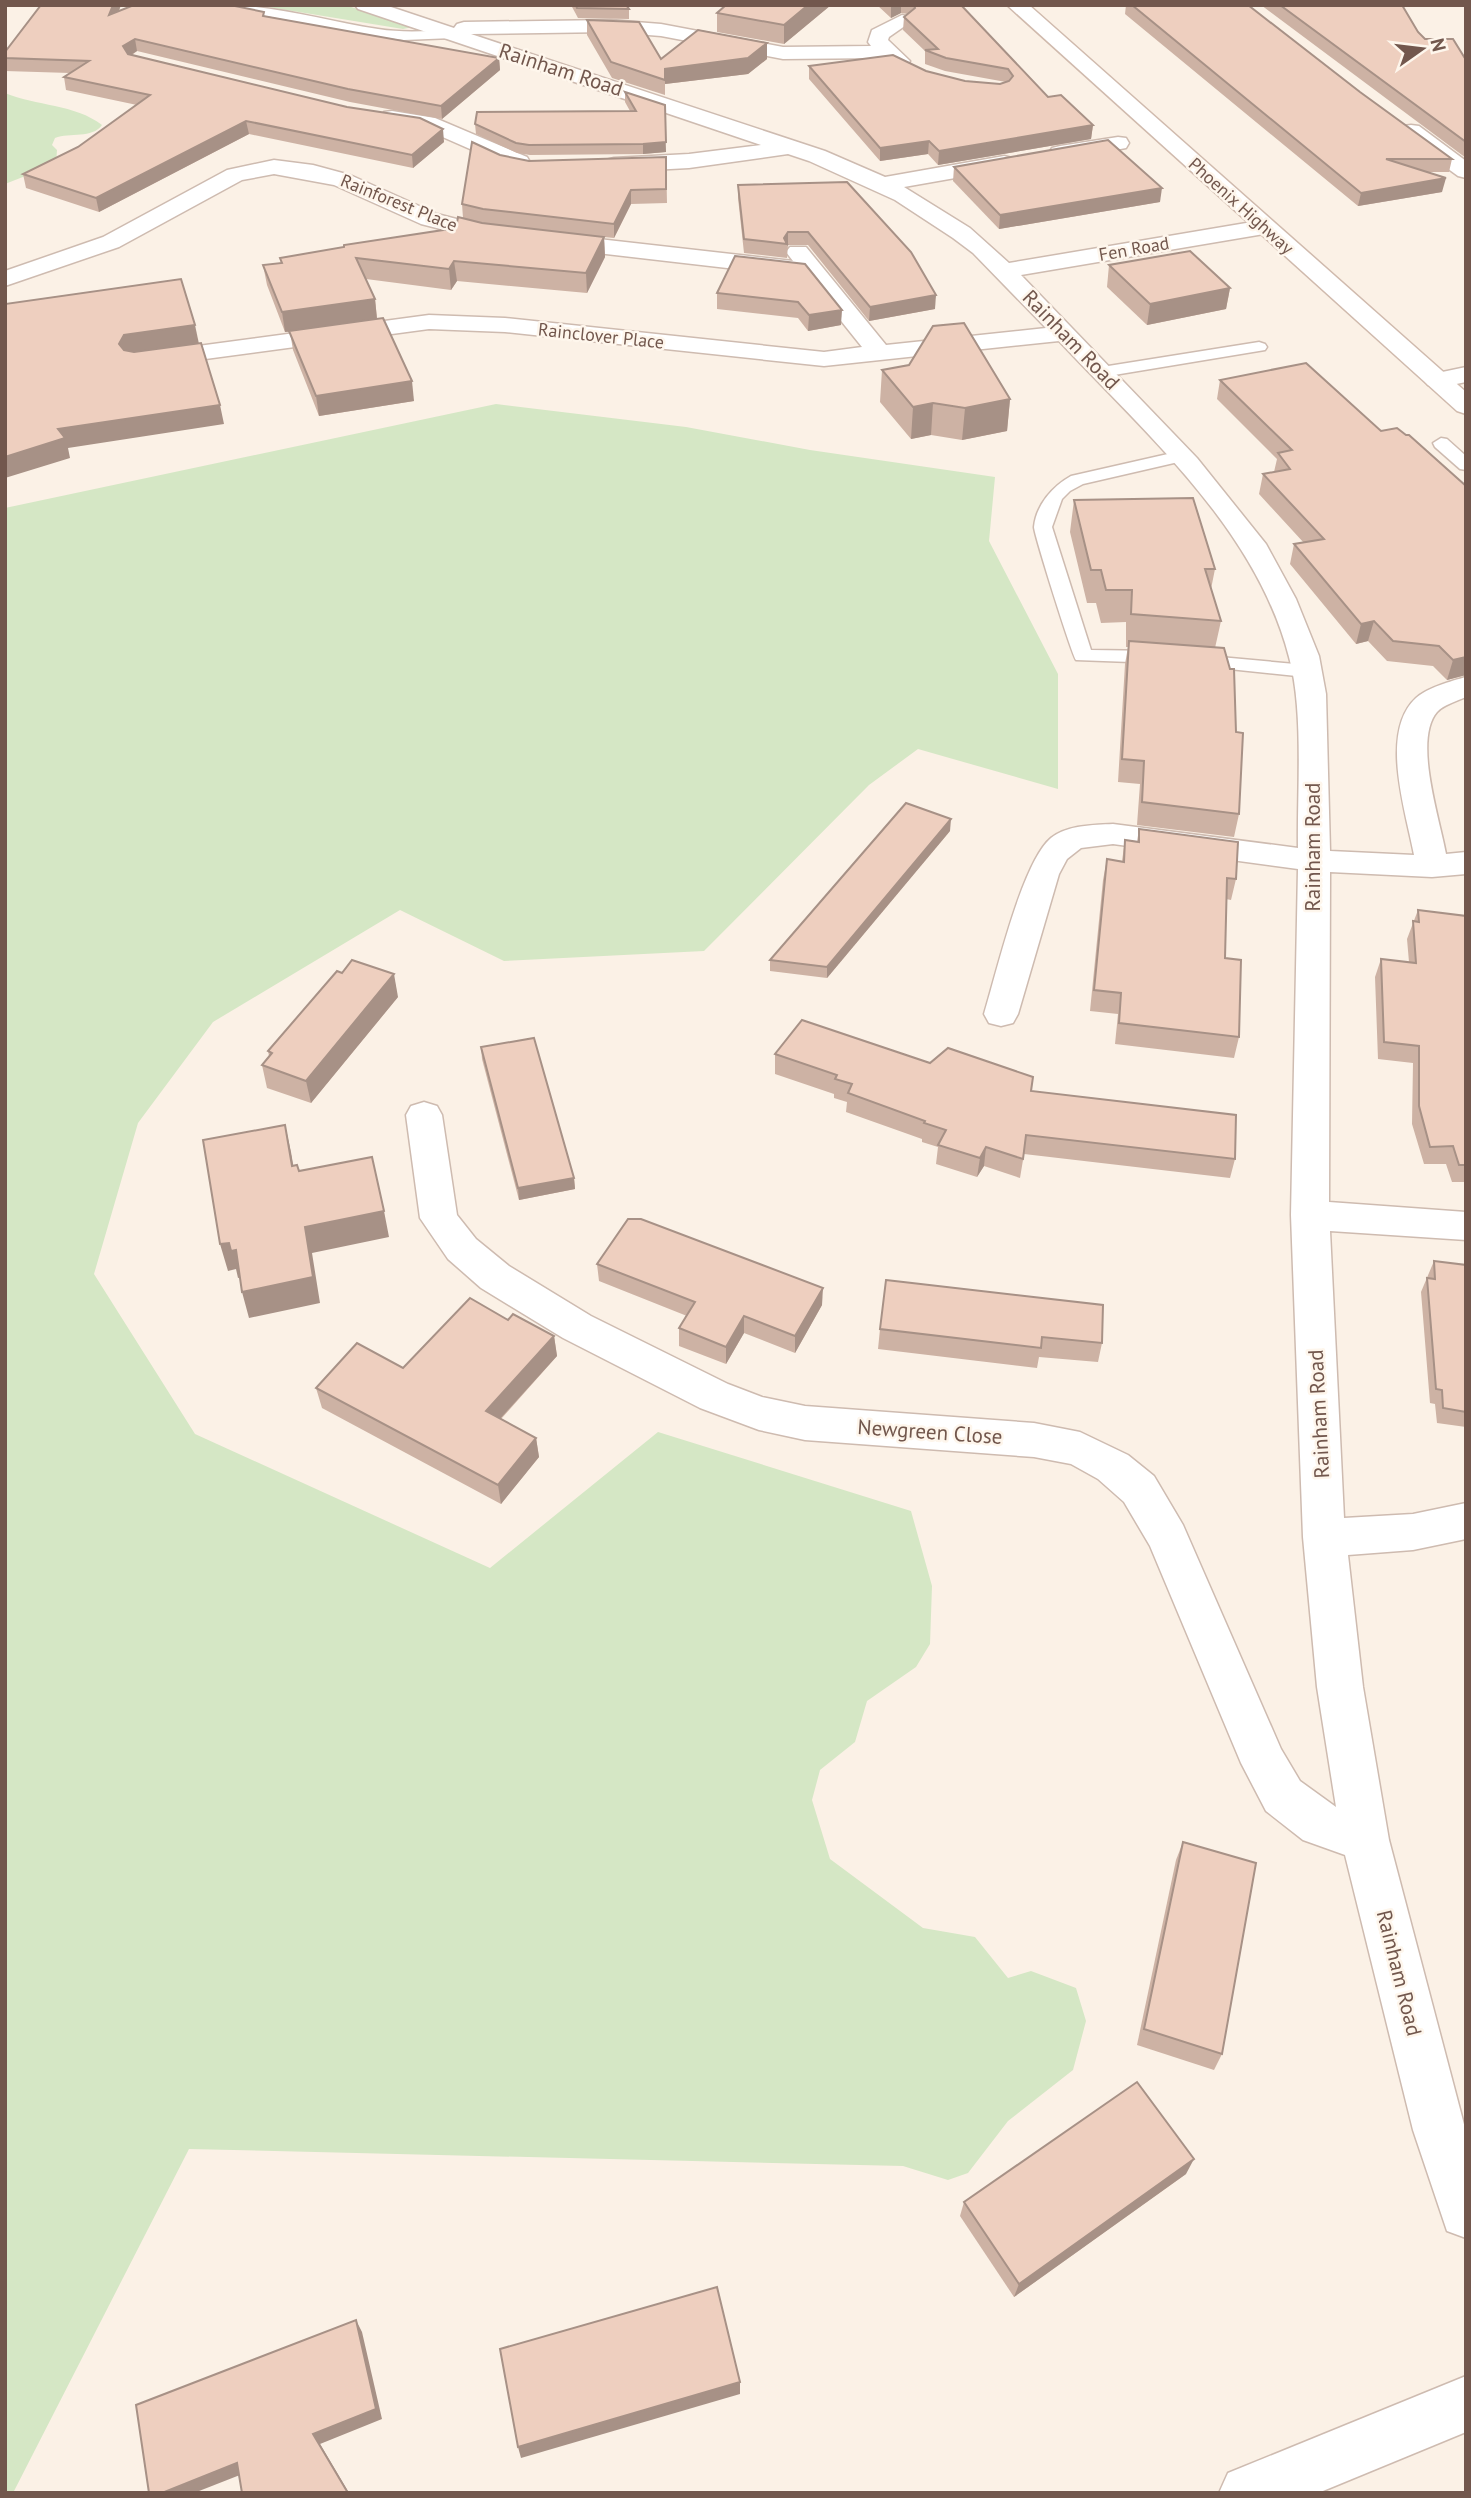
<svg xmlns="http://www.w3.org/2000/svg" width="1471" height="2498" font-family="'PT Sans',sans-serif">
<rect width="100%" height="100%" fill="#fbf1e6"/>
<!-- green -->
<g fill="#d5e7c5">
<path d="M256 5H345L413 27 403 29Z"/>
<path d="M5 93C36 106 75 104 102 125 92 139 70 132 55 138L52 145 57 150 56 164 5 184Z"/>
<path d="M496 404 686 427 810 450 995 477 989 541 1058 674V789L918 749 869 785 704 951 504 961 400 910 213 1022 138 1123 94 1274 195 1434 490 1568 658 1432 911 1511 932 1586 930 1644 916 1667 867 1701 855 1742 820 1770 812 1800 830 1859 923 1928 975 1937 1008 1978 1031 1971 1076 1988 1086 2021 1073 2070 1008 2121 968 2173 948 2180 903 2166 189 2149 13 2493H5V508Z"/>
</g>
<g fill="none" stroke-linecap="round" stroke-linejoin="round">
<!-- service casing -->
<g stroke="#cebbb0" stroke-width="3">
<g id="service">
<path d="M223 5C275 5 326 21 378 29 403 33 428 31 453 30L459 34 453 38 404 40 378 37 229 9Z"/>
<path d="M1259 342 1265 344 1267 347 1265 350 1102 377 1094 372 1102 367Z"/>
<path d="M1441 438 1447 439 1466 456V470L1460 469 1435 447 1433 443Z"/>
<path d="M1181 451 1187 452 1189 456 1187 460 1083 484 1070 491 1062 499 1052 527 1091 650 1158 651 1167 657 1158 663 1076 660C1071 652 1034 534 1034 527 1036 505 1053 486 1071 476Z"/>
<path d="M1198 655 1306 665 1315 671 1306 677 1191 665 1189 661Z"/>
</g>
</g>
<!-- minor casing -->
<g stroke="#cebbb0" stroke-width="3">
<g id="minor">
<path d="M355 5H385L454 28 457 24 464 22 610 20 661 24 783 47 871 46 868 42 872 30 902 15 909 17 912 21 889 37 888 40 910 61 907 65 900 67 884 58 783 59 661 36 610 32 471 34 825 151 885 177 1004 156 1012 158 1015 163 1012 168 904 187 970 228 1009 263 1264 220 1272 222 1275 227 1272 232 1264 234 1021 275 1197 458 1266 544 1296 599 1319 656 1326 694 1330 851 1414 855C1406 812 1379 732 1416 698 1427 688 1451 681 1466 677V697C1457 701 1443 705 1437 712 1413 740 1440 820 1446 854L1466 852V874L1432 877 1330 872 1329 1202 1466 1212V1240L1330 1231 1344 1518 1413 1514 1466 1503V1539L1413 1550 1348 1555 1363 1687 1389 1840 1466 2132V2238L1447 2231 1413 2130 1345 1855 1303 1840 1266 1811 1241 1763 1150 1546 1124 1502 1098 1479 1071 1464 1034 1457 805 1440 759 1430 700 1408 563 1338 481 1288 448 1259 420 1218 406 1115 411 1106 424 1102 437 1106 442 1115 457 1215 476 1239 509 1266 591 1316 728 1384 762 1397 805 1406 1034 1423 1080 1432 1128 1455 1154 1476 1183 1525 1281 1749 1300 1781 1336 1807 1317 1687 1303 1537 1291 1215 1298 869 1113 844 1081 848 1067 859 1059 874 1018 1014 1013 1023 1001 1026 989 1023 984 1014C996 975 1022 862 1051 838 1067 825 1093 825 1113 824L1298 848C1297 791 1304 711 1289 657 1256 529 1146 434 1059 341L824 366 505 332 429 329 153 366 144 364 141 359 144 354 153 352 429 315 505 318 824 352 862 347 806 277 484 240 421 224 334 185 274 174 242 180 119 247 5 286V271L103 237 227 170 274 160 313 165 350 175 437 214 484 226 793 261 786 252 790 247H806L886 345 1046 328 973 253 953 238 895 200 809 161 788 154 689 168 614 172 606 170 603 165 606 160 614 158 689 154 761 145 358 9Z"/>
<path d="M392 111 435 118 527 157 530 162 527 167H511L422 128 384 122 381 117 384 112Z"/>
<path d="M1411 125 1419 126 1466 161V178L1458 176 1403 136 1400 131 1403 126Z"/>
<path d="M1118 137 1126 138 1129 143 1126 148 1060 160 1052 158 1049 153 1052 148 1060 146Z"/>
<path d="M1466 367V382L1437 388 1428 385 1424 380 1428 375Z"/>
<path d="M1466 2376V2432L1318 2493H1219L1228 2473Z"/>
</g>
</g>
<!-- secondary casing -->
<g stroke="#d0baad" stroke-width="3">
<path id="secondary" d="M1007 5H1029L1466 392V414L1457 411Z"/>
</g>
<!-- service -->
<use href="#service" fill="#fff" fill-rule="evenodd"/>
<!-- minor -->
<use href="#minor" fill="#fff" fill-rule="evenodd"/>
<!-- secondary -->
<use href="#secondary" fill="#fff" fill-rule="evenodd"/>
</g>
<!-- wall -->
<g fill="#cdb2a4">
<path d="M41 5H121L119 11 264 17 499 58 500 70 442 119 350 102 137 51 132 55 444 142 413 168 249 134 99 212 26 188 23 174 78 147 137 105 66 90 64 77 70 73 5 71V52Z"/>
<path d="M571 5H626L629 9V19L578 18Z"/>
<path d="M726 5H831L784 44 717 32V13Z"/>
<path d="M877 5H961L1048 97 1093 125 1091 139 938 165 928 154 880 161 809 79V66L926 71 965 81 1000 84 1006 82 945 71 925 64V51L903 30 904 17 908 14 901 13 891 18Z"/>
<path d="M1126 5H1248L1360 92 1452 159 1449 172H1428L1442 192 1358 206 1125 14Z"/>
<path d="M1261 5H1402L1418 32 1425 39 1466 60V158Z"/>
<path d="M587 20 661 59 767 43V59L748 74 665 84V95L612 78 587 35Z"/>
<path d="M625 92 666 152 643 154 530 155 517 153 476 134 475 124 630 111 625 102Z"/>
<path d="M500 155 529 161 666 157 667 203 631 204 614 238 604 237 605 257 587 293 457 281 451 290 366 279 375 299 377 319 414 401 319 416 293 350 290 332H285L267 285 263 265 281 263 280 258 456 228 463 218 462 204Z"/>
<path d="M954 167 1160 202 999 229 953 181Z"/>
<path d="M738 185 935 309 869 321 808 245H788L787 258 744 253 738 198Z"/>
<path d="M735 256 841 325 808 331 798 318 717 309V293Z"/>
<path d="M1109 265 1230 288 1226 309 1147 325 1107 287Z"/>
<path d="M1306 363 1466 675 1447 680 1433 666 1387 661 1368 641 1356 644 1290 564 1294 544 1304 543 1259 494 1263 474 1274 472 1277 459 1217 399 1220 380Z"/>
<path d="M882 370 1010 399 1007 431 962 440 931 435 911 439 880 402Z"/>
<path d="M1074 500 1215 569 1211 589 1221 621 1215 648 1239 814 1234 837 1137 825 1140 784 1118 782 1125 664 1128 647H1126V622L1101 623 1096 603H1087L1070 532Z"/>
<path d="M1139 829 1236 879 1231 900 1226 899 1225 958 1239 1037 1234 1058 1115 1044 1118 1014 1090 1011 1103 880 1107 859 1122 861 1125 840 1137 842Z"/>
<path d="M950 831 827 978 770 971V960Z"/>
<path d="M1418 910 1466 916V1182H1452L1446 1164H1424L1412 1124 1413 1063 1378 1059 1375 977 1381 959 1409 962 1407 939Z"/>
<path d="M398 997 311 1103 267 1088 262 1065 269 1056 268 1051Z"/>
<path d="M481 1047 574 1178 575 1189 519 1200 482 1059Z"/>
<path d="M775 1054 930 1063 1031 1091 1235 1159 1230 1178 1024 1154 1020 1178 984 1166 977 1177 936 1164 938 1147 922 1142V1139L846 1112 847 1102 834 1098V1094L775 1074Z"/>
<path d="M1434 1261 1466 1265V1427L1437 1423 1435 1404 1430 1403 1421 1292Z"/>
<path d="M597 1264 822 1305 795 1353 744 1333 726 1364 679 1346V1328L687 1316 599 1281Z"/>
<path d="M1103 1305 1102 1343 1098 1362 1039 1357 1037 1368 878 1349 880 1329Z"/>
<path d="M508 1320 554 1336 557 1356 501 1419 536 1438 539 1457 501 1504 322 1408 316 1388 403 1368Z"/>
<path d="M1183 1842 1222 2054 1214 2070 1137 2045 1176 1860Z"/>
<path d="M1186 2174 1014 2297 960 2216 964 2202Z"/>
</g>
<!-- shaded-wall -->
<g fill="#a79186">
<path d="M113 5H121L112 28 109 15Z"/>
<path d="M808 5H831L784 44V25Z"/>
<path d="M891 5H901V13L891 18Z"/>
<path d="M135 39 137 51 126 58 123 46Z"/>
<path d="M767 43V59L748 74 665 84V69Z"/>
<path d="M499 58 500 70 442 119 441 106Z"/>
<path d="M665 116 666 152 643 154V144Z"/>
<path d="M246 121 249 134 99 212 96 198Z"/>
<path d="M1093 125 1091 139 938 165 939 151Z"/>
<path d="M443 129 444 142 413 168 412 155Z"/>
<path d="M929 141 928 154 880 161V148Z"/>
<path d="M1446 178 1442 192 1358 206 1361 193Z"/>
<path d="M1162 188 1160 202 999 229 1000 215Z"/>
<path d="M631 190V204L614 238V224Z"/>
<path d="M788 232V245L787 246V244L784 238Z"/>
<path d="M604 237 605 257 587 293 586 273Z"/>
<path d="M454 261 457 281 451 290 449 269Z"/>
<path d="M1230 288 1226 309 1147 325 1150 304Z"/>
<path d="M936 295 935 309 869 321 870 307Z"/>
<path d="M375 299 377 319 285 332 282 312Z"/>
<path d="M842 310 841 325 808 331 809 315Z"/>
<path d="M195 325 199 344 124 363 119 344 124 335Z"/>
<path d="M412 381 414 401 319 416 316 396Z"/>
<path d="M1010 399 1007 431 962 440 965 408Z"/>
<path d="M933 403 931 435 911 439 913 407Z"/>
<path d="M220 405 224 424 68 448 70 458 5 478V457L58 429Z"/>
<path d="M1374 621 1368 641 1356 644 1361 624Z"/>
<path d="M1466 657V675L1447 680 1453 660Z"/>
<path d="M951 819 950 831 827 978V967Z"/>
<path d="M394 974 398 997 311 1103 306 1081Z"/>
<path d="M285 1125 291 1152 298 1193 292 1166Z"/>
<path d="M986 1147 984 1166 977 1177 980 1158Z"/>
<path d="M574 1178 575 1189 519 1200 518 1188Z"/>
<path d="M384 1211 389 1237 312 1253 320 1303 249 1318 242 1292 305 1227Z"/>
<path d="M229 1243 236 1250 243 1277 238 1278 236 1269 228 1271 220 1244Z"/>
<path d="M823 1288 822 1305 795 1353V1336Z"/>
<path d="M744 1316V1333L726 1364V1347Z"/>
<path d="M554 1336 557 1356 489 1431 486 1411Z"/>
<path d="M536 1438 539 1457 501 1504 498 1485Z"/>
<path d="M1194 2159 1186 2174 1014 2297 1019 2284Z"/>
<path d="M356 2320 362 2332 382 2419 320 2444 349 2493H348L313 2434Z"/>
<path d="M740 2382V2394L521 2458 518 2447Z"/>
<path d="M237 2463 245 2473 194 2493H162Z"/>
</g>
<!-- building -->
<g fill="#eecfbf" stroke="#a79186" stroke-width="2">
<path d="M41 5H113L109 15 134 5H230L264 12 263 16 499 58 441 106 348 89 135 39 123 46 128 54 347 107 420 118 443 129 412 155 246 121 96 198 23 174 78 147 150 95 64 77 89 61 5 58V52Z"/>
<path d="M576 5H626L629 9 577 8Z"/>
<path d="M726 5H808L784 25 717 13Z"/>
<path d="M914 5H961L1048 97 1061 95 1093 125 939 151 929 141 880 148 809 66 893 55 926 71 965 81 1000 84 1009 81 1013 76 1008 69 946 58 925 50 938 49 904 17 915 8Z"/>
<path d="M1132 5H1248L1360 92 1452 159H1386L1446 178 1361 193Z"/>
<path d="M1280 5H1402L1418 32 1425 39H1453L1466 60V142Z"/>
<path d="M587 20 639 22 661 59 698 30 767 43 748 58 665 69V80L611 62Z"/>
<path d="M625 92 665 105 666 142 643 144 529 145 516 143 475 124 477 112 636 111Z"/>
<path d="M1108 140 1162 188 1000 215 954 167Z"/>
<path d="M472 142 500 155 529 161 666 157V189L631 190 614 224 483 209 462 204Z"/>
<path d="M847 182 911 252 936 295 870 307 808 232H788L784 238 787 244 744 239 738 185Z"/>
<path d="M458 217 482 223 604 237 586 273 454 261 449 269 356 258 375 299 282 312 263 265 282 263 280 258 344 247V245L456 228Z"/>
<path d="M1190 251 1230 288 1150 304 1109 265Z"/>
<path d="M735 256 805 264 842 310 809 315 798 302 717 293Z"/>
<path d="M181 279 195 325 124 335 119 344 124 350 134 352 201 343 220 405 58 429 65 438 5 457V304Z"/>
<path d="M383 318 412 381 316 396 289 331Z"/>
<path d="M964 323 1010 399 965 408 933 403 913 407 882 370 909 365 933 326Z"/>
<path d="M1306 363 1381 431 1397 428 1406 435H1409L1466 486V657L1453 660 1439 646 1393 641 1374 621 1361 624 1294 544 1324 539 1263 474 1290 469 1278 453 1292 450 1220 380Z"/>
<path d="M1193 498 1215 569H1205L1221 621 1131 614 1132 590H1106L1101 570H1091L1074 500Z"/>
<path d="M1129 641 1224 648 1230 669H1234L1236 732 1243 733 1239 814 1142 802 1144 761 1122 759Z"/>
<path d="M906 803 951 819 827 967 770 960Z"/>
<path d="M1139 829 1238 842 1236 879 1227 878 1225 958 1241 960 1239 1037 1119 1023 1121 993 1094 990 1107 859 1124 862 1125 840 1139 842Z"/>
<path d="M1418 910 1466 916V1165H1459L1453 1146 1430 1147 1419 1106V1046L1384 1042 1381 959 1416 963 1413 921 1419 922Z"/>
<path d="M352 960 394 974 306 1081 262 1065 272 1053 268 1051 337 971 342 973Z"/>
<path d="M802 1020 930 1063 948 1048 1033 1077 1031 1091 1236 1115 1235 1159 1026 1135 1023 1159 986 1147 980 1158 938 1145 946 1130 924 1123 925 1121 848 1093 852 1084 835 1079 837 1075 775 1054Z"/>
<path d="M534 1038 574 1178 518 1188 481 1047Z"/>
<path d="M285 1125 292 1166 297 1165 299 1171 372 1157 384 1211 305 1227 313 1277 242 1292 236 1250 231 1251 229 1243 220 1244 203 1140Z"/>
<path d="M628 1219H641L823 1288 795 1336 744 1316 726 1347 679 1328 695 1302 597 1264Z"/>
<path d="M1434 1261 1466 1265V1412L1443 1408 1442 1390 1436 1389 1427 1278 1435 1279Z"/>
<path d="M886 1280 1103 1305 1102 1343 1042 1337 1041 1348 880 1329Z"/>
<path d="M470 1298 508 1320 513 1314 554 1336 486 1411 536 1438 498 1485 316 1388 357 1343 403 1368Z"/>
<path d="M1183 1842 1256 1863 1222 2054 1144 2029Z"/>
<path d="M1137 2082 1194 2159 1019 2284 964 2202Z"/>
<path d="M717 2287 740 2382 518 2447 500 2349Z"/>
<path d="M356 2320 376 2409 313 2434 348 2493H242L237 2463 162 2493H149L136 2405Z"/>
</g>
<g text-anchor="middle" stroke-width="5" stroke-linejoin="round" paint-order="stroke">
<!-- far-street labels -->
<g font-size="18" fill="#72574d" stroke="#fef6ec">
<text transform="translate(399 203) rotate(22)" y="6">Rainforest Place</text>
<text transform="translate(1241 206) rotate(42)" y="6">Phoenix Highway</text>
<text transform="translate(1134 249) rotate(-10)" y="6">Fen Road</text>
<text transform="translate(601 336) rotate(6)" y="6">Rainclover Place</text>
</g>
<!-- street labels -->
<g font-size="21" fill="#72574d" stroke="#fef6ec">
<text transform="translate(561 70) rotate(18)" y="7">Rainham Road</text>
<text transform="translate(1071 340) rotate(46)" y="7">Rainham Road</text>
<text transform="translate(1313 847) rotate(-90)" y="7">Rainham Road</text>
<text transform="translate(1319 1414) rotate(-93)" y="7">Rainham Road</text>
<text transform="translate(930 1432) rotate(4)" y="7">Newgreen Close</text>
<text transform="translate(1399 1973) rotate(76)" y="7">Rainham Road</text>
</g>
</g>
<!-- border -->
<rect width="1471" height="2498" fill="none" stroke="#72574d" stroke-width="14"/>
<!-- north arrow -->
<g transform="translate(1422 49) rotate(76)" stroke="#fef6ec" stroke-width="5" paint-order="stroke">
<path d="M0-5L12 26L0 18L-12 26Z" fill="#72574d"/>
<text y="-10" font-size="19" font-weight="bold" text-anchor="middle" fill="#72574d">N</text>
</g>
</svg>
